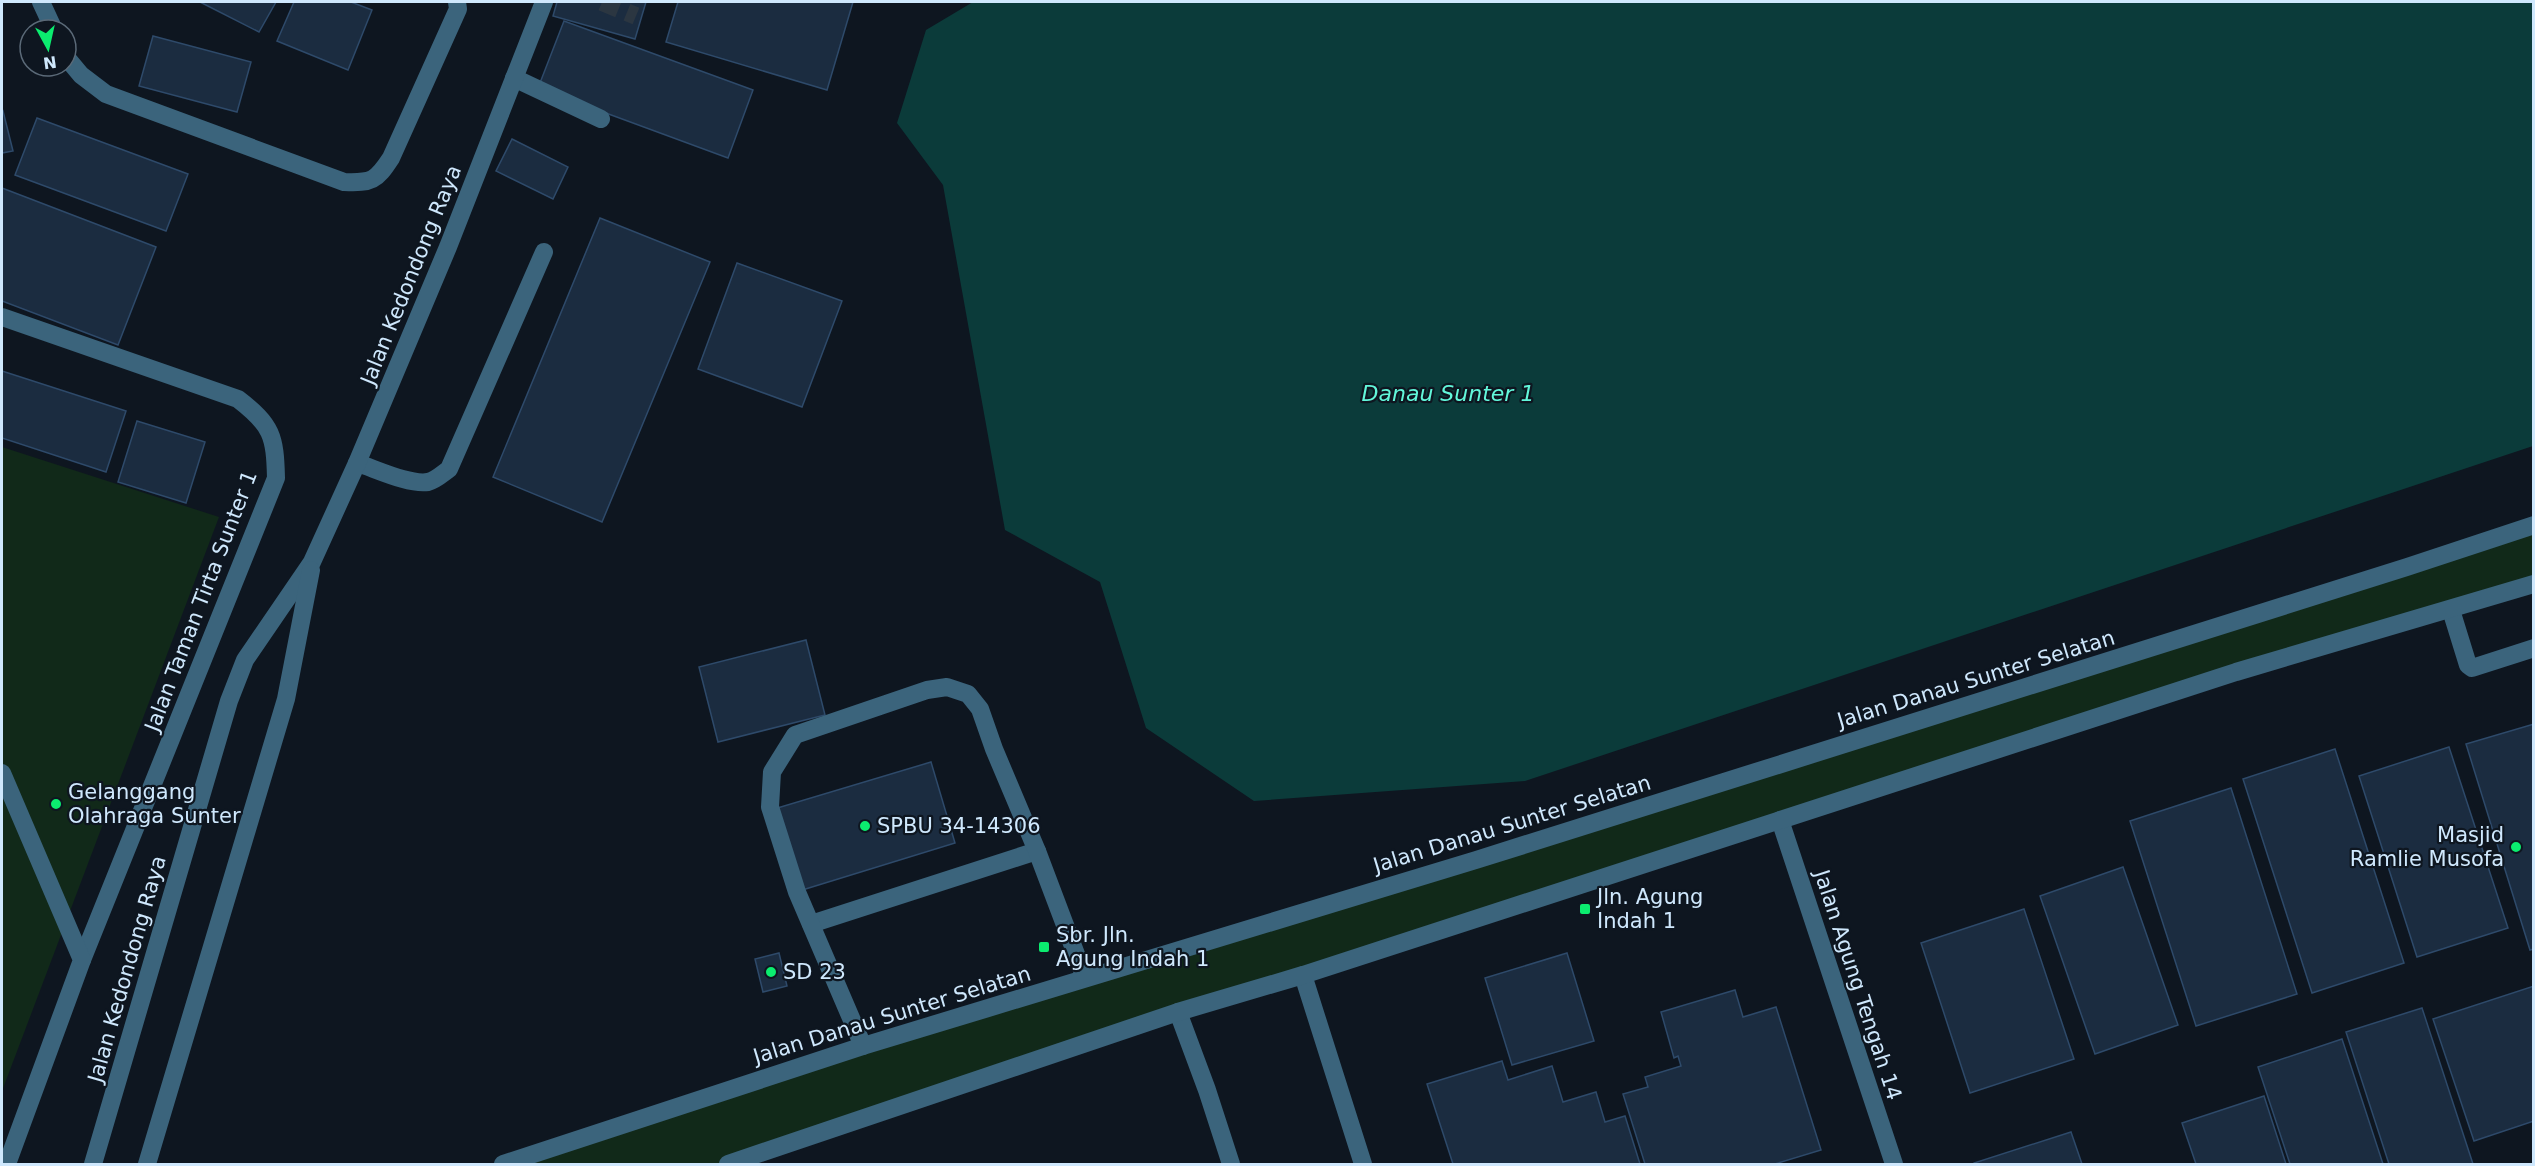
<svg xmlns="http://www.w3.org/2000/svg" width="2535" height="1166" font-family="'DejaVu Sans',sans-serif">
<rect width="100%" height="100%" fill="#0e1620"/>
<!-- green -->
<g fill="#112919">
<path d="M2 447 219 517 2 1091Z"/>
<path d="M2533 525V584L722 1164H503Z"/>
</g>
<!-- water -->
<path fill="#0b3b3a" d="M973 2H2533V446L1525 781 1254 801 1146 728 1100 582 1005 530 943 185 897 123 926 30Z"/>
<!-- building -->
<g fill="#1b2c40" stroke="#2e4a6a" stroke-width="1.5">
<path d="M200 2H276L259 32Z"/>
<path d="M294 2H351L372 10 348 70 277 41Z"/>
<path d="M557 2H646L635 39 553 16Z"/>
<path d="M678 2H853L827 90 666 42Z"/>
<path d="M564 21 753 90 728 158 538 88Z"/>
<path d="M153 36 251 62 237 112 139 86Z"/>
<path d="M3 111 13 151 2 153V112Z"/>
<path d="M37 118 188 174 166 231 15 175Z"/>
<path d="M512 139 568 167 553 199 496 171Z"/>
<path d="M2 188 156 247 118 345 2 301Z"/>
<path d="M600 218 710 262 602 522 493 477Z"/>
<path d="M737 263 842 301 802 407 698 369Z"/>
<path d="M2 371 126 411 106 472 2 438Z"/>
<path d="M137 421 205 442 186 503 118 482Z"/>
<path d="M806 640 825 715 718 742 699 667Z"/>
<path d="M2534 724V949L2530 950 2466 744Z"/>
<path d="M2449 747 2508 928 2417 957 2359 776Z"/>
<path d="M2335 749 2404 963 2312 993 2243 779Z"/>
<path d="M931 762 955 843 799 891 774 809Z"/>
<path d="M2231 788 2297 994 2196 1026 2130 821Z"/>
<path d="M2123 867 2178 1025 2095 1054 2040 896Z"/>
<path d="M2024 909 2074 1059 1970 1093 1921 943Z"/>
<path d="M779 953 787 986 763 992 755 959Z"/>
<path d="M1567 953 1594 1041 1512 1065 1485 978Z"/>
<path d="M2534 986V1121L2474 1141 2433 1019Z"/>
<path d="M1735 990 1743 1017 1776 1007 1821 1150 1775 1164H1645L1623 1094 1648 1087 1645 1077 1681 1066 1678 1056 1674 1058 1661 1012Z"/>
<path d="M2422 1008 2473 1164H2389L2346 1032Z"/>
<path d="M2342 1039 2383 1164H2290L2258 1067Z"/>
<path d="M1502 1061 1508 1080 1552 1066 1563 1102 1596 1092 1605 1122 1625 1116 1640 1164H1453L1427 1084Z"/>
<path d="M2264 1096 2286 1164H2196L2182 1123Z"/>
<path d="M2071 1132 2082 1164H1974V1163Z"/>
</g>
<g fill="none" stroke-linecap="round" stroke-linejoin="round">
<!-- minor-tunnel -->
<path stroke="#2b3641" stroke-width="18" stroke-dasharray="18 9" stroke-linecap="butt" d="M602 2 636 16"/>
<!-- minor -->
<g stroke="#3b647c" stroke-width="18">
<path d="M41 2 54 30"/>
<path d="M66 57 81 75 106 94 344 182C372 183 376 181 391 158L458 9 457 2"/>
<path d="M514 78 601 119"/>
<path d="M2 317 238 399C272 425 275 436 276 478L82 960"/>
<path d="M357 463C376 469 409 485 428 482 436 480 442 474 449 469L544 252"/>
<path d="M2451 610 2468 665 2472 668 2534 648"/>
<path d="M2 773 82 960 7 1164"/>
<path d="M1780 820 1894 1164"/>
<path d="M811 924 1037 851"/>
<path d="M1303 975 1363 1164"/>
<path d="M1178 1012 1207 1090 1231 1164"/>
<path d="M863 1046 797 892 770 807 772 772 795 735 927 690 947 687 968 694 980 709 994 749 1037 851 1085 978"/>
<path d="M93 1164 229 701 245 660 312 562 357 463 448 247 544 2"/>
<path d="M147 1164 286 699 311 570"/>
<path d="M503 1164 863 1046 1476 860 2407 567 2534 525"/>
<path d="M728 1164 1178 1012 1303 975 2236 672 2534 584"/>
</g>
</g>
<!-- markers -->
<g fill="#0bec6f" stroke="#0e1620" stroke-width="2">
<circle cx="56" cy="804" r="6"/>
<circle cx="865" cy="826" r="6"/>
<circle cx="2516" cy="847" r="6"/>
<rect x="1579" y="903" width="12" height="12" rx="3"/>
<rect x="1038" y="941" width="12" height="12" rx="3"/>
<circle cx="771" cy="972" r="6"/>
</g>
<g text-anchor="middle" stroke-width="4.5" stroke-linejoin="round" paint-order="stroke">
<!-- street labels -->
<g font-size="21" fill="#cfe8fd" stroke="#0e1620">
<text transform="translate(411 275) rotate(-68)" y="7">Jalan Kedondong Raya</text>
<text transform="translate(201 601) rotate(-69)" y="7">Jalan Taman Tirta Sunter 1</text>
<text transform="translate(1976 679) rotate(-17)" y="7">Jalan Danau Sunter Selatan</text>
<text transform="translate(1512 824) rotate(-17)" y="7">Jalan Danau Sunter Selatan</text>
<text transform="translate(127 969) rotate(-74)" y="7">Jalan Kedondong Raya</text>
<text transform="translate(1858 985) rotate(72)" y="7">Jalan Agung Tengah 14</text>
<text transform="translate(892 1015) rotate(-17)" y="7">Jalan Danau Sunter Selatan</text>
</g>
<!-- poi labels -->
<g font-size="21" fill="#cfe8fd" stroke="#0e1620" text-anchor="start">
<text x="68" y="799">Gelanggang<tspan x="68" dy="24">Olahraga Sunter</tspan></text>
<text x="877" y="833">SPBU 34-14306</text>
<text x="2504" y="842" text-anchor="end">Masjid<tspan x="2504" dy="24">Ramlie Musofa</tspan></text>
<text x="1597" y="904">Jln. Agung<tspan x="1597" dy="24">Indah 1</tspan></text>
<text x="1056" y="942">Sbr. Jln.<tspan x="1056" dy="24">Agung Indah 1</tspan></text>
<text x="783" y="979">SD 23</text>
</g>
<!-- water labels -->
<g font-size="22" font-style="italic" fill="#62f7da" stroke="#0e1620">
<text x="1448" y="401">Danau Sunter 1</text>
</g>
</g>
<!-- border -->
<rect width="2535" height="1166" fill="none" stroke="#cfe8fd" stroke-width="6"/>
<!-- north arrow -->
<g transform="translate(48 48) rotate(172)"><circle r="28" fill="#0e1620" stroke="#5b6a78" stroke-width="1.5"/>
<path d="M0-4.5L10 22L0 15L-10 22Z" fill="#0bec6f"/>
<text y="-9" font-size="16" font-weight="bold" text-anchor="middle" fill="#cfe8fd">N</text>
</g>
</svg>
